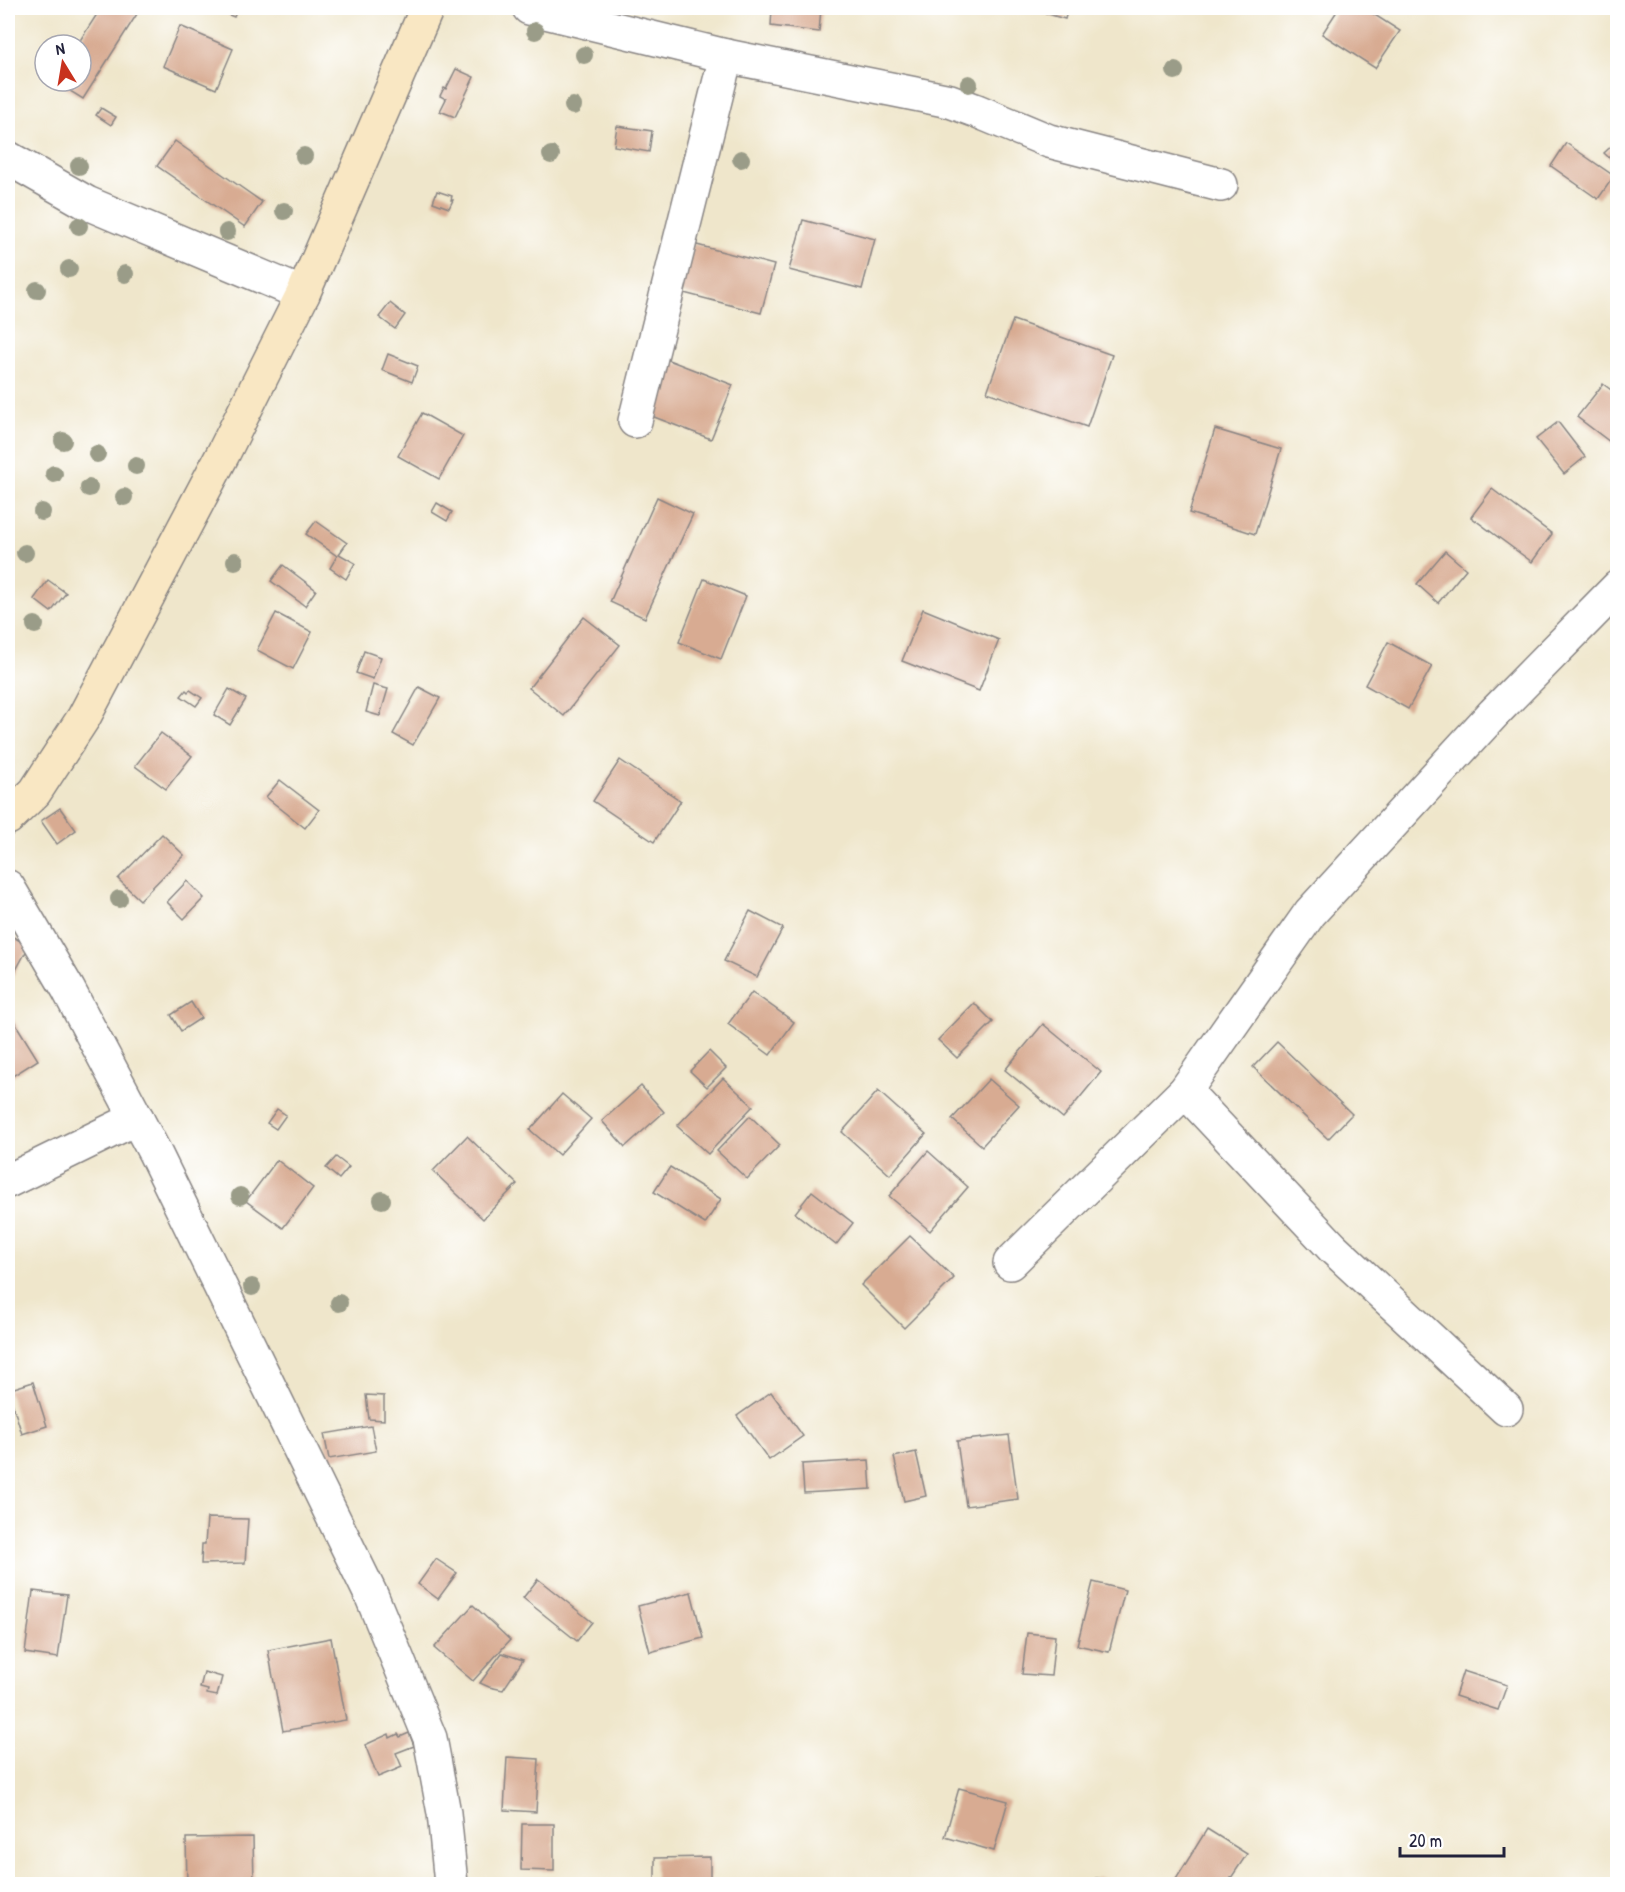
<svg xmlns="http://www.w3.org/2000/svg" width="1625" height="1892" font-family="'Patrick Hand',sans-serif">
<rect width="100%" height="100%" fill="#fff"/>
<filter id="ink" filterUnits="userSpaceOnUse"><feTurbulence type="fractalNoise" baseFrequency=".0167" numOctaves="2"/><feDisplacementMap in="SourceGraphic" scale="12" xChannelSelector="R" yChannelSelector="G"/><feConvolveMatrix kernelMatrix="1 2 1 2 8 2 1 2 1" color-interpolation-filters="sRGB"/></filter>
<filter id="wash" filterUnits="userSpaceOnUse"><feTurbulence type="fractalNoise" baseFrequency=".008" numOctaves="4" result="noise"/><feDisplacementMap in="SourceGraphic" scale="24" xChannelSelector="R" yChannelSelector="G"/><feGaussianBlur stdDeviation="1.35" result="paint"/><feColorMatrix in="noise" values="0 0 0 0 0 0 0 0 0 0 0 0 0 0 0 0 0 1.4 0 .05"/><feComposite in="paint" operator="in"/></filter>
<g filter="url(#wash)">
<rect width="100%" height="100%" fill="#efe6cb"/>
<g id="blocks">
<!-- building -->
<g fill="#d8ab92">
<path d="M101 8H127L137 14 83 99 54 81H81V45H77Z"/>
<path d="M221 8H238L234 17 219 11Z"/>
<path d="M772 8H821L819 32 771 26Z"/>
<path d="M1027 8H1068L1065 19Z"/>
<path d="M1339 8H1364L1400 31 1375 68 1322 34Z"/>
<path d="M180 26 233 49 216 89 163 66Z"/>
<path d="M456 69 474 77 455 117 440 111 446 99 440 96 444 88 446 89Z"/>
<path d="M101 108 116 117 111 125 96 115Z"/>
<path d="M617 126 652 131 649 152 614 146Z"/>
<path d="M1618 140V166L1604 153Z"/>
<path d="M175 141 262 202 245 227 157 166Z"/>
<path d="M1566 143 1614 176 1598 199 1551 166Z"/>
<path d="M437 191 452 196 451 200H453L449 208 433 202Z"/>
<path d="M803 220 875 239 862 289 789 270Z"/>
<path d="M693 244 774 265 761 313 680 292Z"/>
<path d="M390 303 405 315 395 329 379 317Z"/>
<path d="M1013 320 1112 355 1087 427 987 392Z"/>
<path d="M388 354 418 366 412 382 382 370Z"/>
<path d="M653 354 733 385 711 439 631 408Z"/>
<path d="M1603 384 1618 395V448L1577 417Z"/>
<path d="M422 413 463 436 439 479 398 456Z"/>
<path d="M1558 422 1585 457 1564 474 1536 439Z"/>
<path d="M1215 429 1281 449 1255 534 1189 513Z"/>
<path d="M1492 489 1552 534 1532 562 1471 517Z"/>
<path d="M657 497 693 514 645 618 610 602Z"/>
<path d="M437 503 452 512 447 521 432 512Z"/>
<path d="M316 521 347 543 339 554 355 563 346 579 330 568 337 556 306 534Z"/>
<path d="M1445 551 1466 569 1438 603 1417 584Z"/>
<path d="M283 565 316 590 305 606 271 581Z"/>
<path d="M704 579 746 596 721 659 679 642Z"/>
<path d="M48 580 66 593 51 612 34 599Z"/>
<path d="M923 609 999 640 979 691 902 661Z"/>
<path d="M276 613 312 632 293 669 257 650Z"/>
<path d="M584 617 620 645 564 716 529 688Z"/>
<path d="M1388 642 1432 666 1408 709 1365 685Z"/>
<path d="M364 651 381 657 373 679 356 673Z"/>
<path d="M373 685 388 689 380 716 366 712Z"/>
<path d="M419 687 440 698 413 745 393 734Z"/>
<path d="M229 689 246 699 230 725 214 715Z"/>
<path d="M186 690 188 692 190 690 202 698 196 706 181 696Z"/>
<path d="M161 733 192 756 166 789 135 766Z"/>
<path d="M620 760 681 801 654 842 593 801Z"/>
<path d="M280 780 319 810 305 828 266 797Z"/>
<path d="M60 808 76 830 57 844 41 821Z"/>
<path d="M162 834 184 855 140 900 118 879Z"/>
<path d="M187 881 204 898 184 919 167 902Z"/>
<path d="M750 911 783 928 757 977 724 961Z"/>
<path d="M8 934 29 946 10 981 8 980Z"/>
<path d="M752 992 794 1022 770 1055 728 1024Z"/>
<path d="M191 1002 201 1018 181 1031 171 1015Z"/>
<path d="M974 1003 993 1022 957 1058 938 1040Z"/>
<path d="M12 1018 38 1060 8 1079V1021Z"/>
<path d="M1043 1024 1101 1072 1063 1118 1005 1070Z"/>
<path d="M1277 1042 1352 1114 1328 1139 1253 1067Z"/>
<path d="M709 1051 726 1068 707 1087 690 1071Z"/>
<path d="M723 1078 753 1106 708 1154 677 1126Z"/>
<path d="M989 1079 1019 1105 982 1146 952 1119Z"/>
<path d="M641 1086 664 1112 625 1147 602 1121Z"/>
<path d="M878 1091 926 1134 890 1175 842 1132Z"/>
<path d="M562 1094 591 1119 559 1155 530 1130Z"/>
<path d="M277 1109 286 1115 276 1129 267 1123Z"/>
<path d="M750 1116 780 1145 747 1179 717 1151Z"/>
<path d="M467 1136 517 1184 483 1219 433 1171Z"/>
<path d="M928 1151 968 1187 930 1231 889 1196Z"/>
<path d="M336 1157 349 1167 339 1179 326 1168Z"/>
<path d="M277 1160 313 1188 283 1228 246 1201Z"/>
<path d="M670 1167 721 1199 705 1224 654 1192Z"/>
<path d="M812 1191 853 1223 836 1245 795 1213Z"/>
<path d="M910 1236 954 1278 904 1328 861 1285Z"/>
<path d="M33 1382 47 1426 22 1434 8 1390Z"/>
<path d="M771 1392 803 1436 769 1460 737 1416Z"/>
<path d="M366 1395 384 1396V1420L369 1419Z"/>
<path d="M371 1426 376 1451 329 1459 324 1434Z"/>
<path d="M1009 1435 1018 1499 966 1506 957 1441Z"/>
<path d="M916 1452 926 1496 904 1501 894 1457Z"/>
<path d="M869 1460 871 1489 804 1493 802 1464Z"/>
<path d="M207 1518 248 1519 245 1563 201 1564 202 1544H205Z"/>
<path d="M436 1559 457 1573 438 1599 418 1584Z"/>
<path d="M538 1579 592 1622 577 1641 523 1598Z"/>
<path d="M1093 1582 1125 1590 1109 1652 1077 1645Z"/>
<path d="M33 1591 67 1595 58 1658 25 1653Z"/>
<path d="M691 1592 703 1638 650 1652 638 1606Z"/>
<path d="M473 1605 510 1640 473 1681 434 1648Z"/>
<path d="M1027 1633 1055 1636 1051 1676 1022 1674Z"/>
<path d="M331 1638 346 1720 283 1731 268 1650Z"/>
<path d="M502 1653 523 1660 503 1690 489 1687 480 1683Z"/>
<path d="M1463 1671 1507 1685 1498 1710 1455 1696Z"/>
<path d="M204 1672 222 1677 217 1696 207 1694 208 1690 200 1688Z"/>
<path d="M409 1733 414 1746 396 1753 402 1767 378 1777 365 1745 389 1734 390 1738 398 1734 400 1737Z"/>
<path d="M507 1757 539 1759 536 1812 504 1810Z"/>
<path d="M959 1788 1008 1801 994 1851 945 1837Z"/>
<path d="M522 1824H554V1871L521 1870Z"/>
<path d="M1207 1829 1247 1854 1227 1884H1173Z"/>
<path d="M253 1837 254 1884H187L186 1838Z"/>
<path d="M710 1857V1884H655V1858Z"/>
<path d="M1096 1878 1130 1883V1884H1096Z"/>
</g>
</g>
</g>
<g filter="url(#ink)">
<use href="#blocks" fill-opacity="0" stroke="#888483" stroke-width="1.5"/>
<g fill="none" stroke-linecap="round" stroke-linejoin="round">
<!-- street casing -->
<g stroke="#888483" stroke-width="36">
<g id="street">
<path d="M529 8 726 56 950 101 977 111 1049 141 1221 185"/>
<path d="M8 158 87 203 303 294"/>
<path d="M635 421 726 56"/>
<path d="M8 887 68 989 155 1153 372 1597 430 1738 444 1813 451 1884"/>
<path d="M1185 1091 1333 1248 1506 1409"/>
<path d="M8 1181 137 1118"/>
<path d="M1010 1263 1185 1091 1310 913 1494 713 1618 587"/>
</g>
</g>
<!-- secondary casing -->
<g stroke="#888483" stroke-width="36">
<path id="secondary" d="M8 818 35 792 84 717 223 454 303 294 427 8"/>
</g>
<!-- street -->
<use href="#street" stroke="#fff" stroke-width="33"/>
<!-- secondary -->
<use href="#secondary" stroke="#f9e7c3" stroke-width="33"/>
</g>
<!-- trees -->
<g fill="#9a9c88">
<circle cx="535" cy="31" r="9"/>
<circle cx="584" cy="55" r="9"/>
<circle cx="1175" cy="71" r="9"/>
<circle cx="969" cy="84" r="9"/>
<circle cx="573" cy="106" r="9"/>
<circle cx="551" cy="155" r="9"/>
<circle cx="304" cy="156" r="9"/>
<circle cx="741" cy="159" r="9"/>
<circle cx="79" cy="166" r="9"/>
<circle cx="284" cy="211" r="9"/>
<circle cx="79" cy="226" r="9"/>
<circle cx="227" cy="232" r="9"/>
<circle cx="69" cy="269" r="9"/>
<circle cx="125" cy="274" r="9"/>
<circle cx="37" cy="290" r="9"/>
<circle cx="63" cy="441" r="9"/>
<circle cx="97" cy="454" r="9"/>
<circle cx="136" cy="466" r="9"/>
<circle cx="54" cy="474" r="9"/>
<circle cx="89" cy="488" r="9"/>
<circle cx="124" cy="497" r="9"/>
<circle cx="42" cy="512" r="9"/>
<circle cx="25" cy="553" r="9"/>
<circle cx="235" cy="561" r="9"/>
<circle cx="35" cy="625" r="9"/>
<circle cx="119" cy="899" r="9"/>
<circle cx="240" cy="1196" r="9"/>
<circle cx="382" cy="1200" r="9"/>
<circle cx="252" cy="1287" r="9"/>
<circle cx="339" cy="1303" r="9"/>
</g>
</g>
<!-- margin -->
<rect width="1625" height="1892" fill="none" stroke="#fff" stroke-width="30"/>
<!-- north arrow -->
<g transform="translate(63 63) rotate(349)"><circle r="28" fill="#ffffff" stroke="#a7a7b1" stroke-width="1.5"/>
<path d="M0-4.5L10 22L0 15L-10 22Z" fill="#c8321e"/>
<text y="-9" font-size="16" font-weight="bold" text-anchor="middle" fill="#22223b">N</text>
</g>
<!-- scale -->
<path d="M1400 1847v9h104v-9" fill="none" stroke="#22223b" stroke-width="3"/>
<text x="1409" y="1847" font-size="18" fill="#22223b" stroke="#ffffff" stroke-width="4.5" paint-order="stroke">20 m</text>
</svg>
